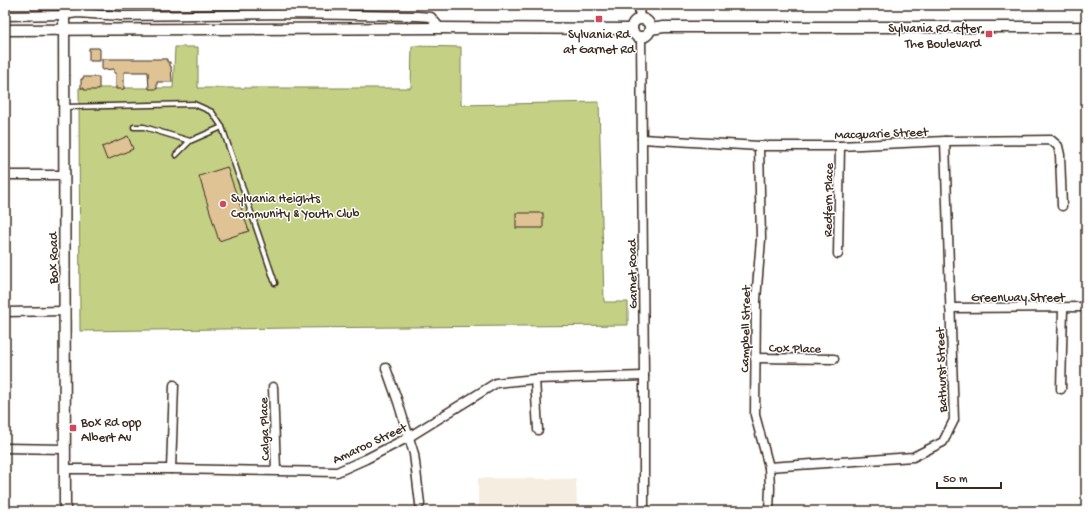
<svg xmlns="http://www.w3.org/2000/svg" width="1091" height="516" font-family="'Gochi Hand',sans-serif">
<rect width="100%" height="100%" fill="#fff"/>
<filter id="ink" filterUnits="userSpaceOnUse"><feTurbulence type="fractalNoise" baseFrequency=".025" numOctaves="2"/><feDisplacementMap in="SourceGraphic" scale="8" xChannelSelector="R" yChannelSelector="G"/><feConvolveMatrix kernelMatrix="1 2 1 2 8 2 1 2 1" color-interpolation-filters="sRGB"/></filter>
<g filter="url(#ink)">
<!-- built -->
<path fill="#f5eddf" d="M478 478 576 479 577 511H478Z"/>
<!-- green -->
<path fill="#c4d185" stroke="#807e52" d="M412 46 461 47V105L599 102 604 302H628V325L293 328 80 331 79 88H173L175 47H198V88H411Z"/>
<!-- building -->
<g fill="#dfc394" stroke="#3b2a1e">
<path d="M89 48H99L100 49V61H89Z"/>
<path d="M102 59H167V62H170V66H171L172 82H157V89H149L148 72H124V89H116V73H114V69L102 70Z"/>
<path d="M83 77H99V90H84V88H81V79H83Z"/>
<path d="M128 136 133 149 107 160 102 147Z"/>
<path d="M227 167 249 231 219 241 199 176Z"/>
<rect x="516" y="213" width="27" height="15"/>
</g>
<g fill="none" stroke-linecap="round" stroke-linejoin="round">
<!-- service casing -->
<g stroke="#3b2a1e" stroke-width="7">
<g id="service">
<path d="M65 107 194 104 212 112 222 127 190 141 176 155"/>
<path d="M134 127H144L190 141"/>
<path d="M222 127 275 283"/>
</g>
</g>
<!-- minor casing -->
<g stroke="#3b2a1e" stroke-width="11">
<g id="minor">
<path d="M5 16 64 15 77 13 121 16 288 14 417 16 431 17 440 28"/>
<path d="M639 19 640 5"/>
<path d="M641 37 644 376V511"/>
<path d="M642 139 759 146H840L945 141 1051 140 1058 146 1060 155 1062 206"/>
<path d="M759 146 761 239 756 300 755 415 769 467 770 488 769 511"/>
<path d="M5 175H65"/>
<path d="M838 254 840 146"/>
<path d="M950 308 1086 307"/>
<path d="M5 312 65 311"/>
<path d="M755 358 834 359"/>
<path d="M386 368 398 402 414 454 420 504"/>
<path d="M535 379 538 430"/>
<path d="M273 387 276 470"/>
<path d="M1061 389 1063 308"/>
<path d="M5 448 65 449"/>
<path d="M769 467 913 457 943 442 954 420 945 141"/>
<path d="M65 469H171L337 472 366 459 409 437 496 383 535 379 644 376"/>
<path d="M171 469 174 385"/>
</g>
</g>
<!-- tertiary casing -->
<g stroke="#3b2a1e" stroke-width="13">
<g id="tertiary">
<path d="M64 5 65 511"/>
<circle cx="641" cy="28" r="9"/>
<path d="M650 29 664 27H1086"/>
<path d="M5 30 440 28 632 29"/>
</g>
</g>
<!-- service -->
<use href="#service" stroke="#fff" stroke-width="4"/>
<!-- minor -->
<use href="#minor" stroke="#fff" stroke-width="8"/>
<!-- tertiary -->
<use href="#tertiary" stroke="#fff" stroke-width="10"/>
</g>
</g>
<!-- markers -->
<g fill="#d1495b" stroke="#fff" stroke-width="1.5">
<rect x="595" y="15" width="8" height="8" rx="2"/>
<rect x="985" y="30" width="8" height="8" rx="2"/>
<circle cx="223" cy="204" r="4"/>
<rect x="69" y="424" width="8" height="8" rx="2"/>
</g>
<g text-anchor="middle" stroke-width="3" stroke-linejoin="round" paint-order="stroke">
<!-- poi labels -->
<g font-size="13" fill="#3b2a1e" stroke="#fff" text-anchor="start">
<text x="981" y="32" text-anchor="end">Sylvania Rd after<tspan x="981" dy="15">The Boulevard</tspan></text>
<text x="599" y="38" text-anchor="middle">Sylvania Rd<tspan x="599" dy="15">at Garnet Rd</tspan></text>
<text x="231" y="202">Sylvania Heights<tspan x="231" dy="15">Community &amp; Youth Club</tspan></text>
<text x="81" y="426">Box Rd opp<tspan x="81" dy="15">Albert Av</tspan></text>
</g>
<!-- street labels -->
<g font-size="13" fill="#3b2a1e" stroke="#fff">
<text transform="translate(881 132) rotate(-2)" y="5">Macquarie Street</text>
<text transform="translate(827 200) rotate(-89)" y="5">Redfern Place</text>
<text transform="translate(52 258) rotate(-90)" y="5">Box Road</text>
<text transform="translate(631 274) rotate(-91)" y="5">Garnet Road</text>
<text x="1018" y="301">Greenway Street</text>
<text transform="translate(744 329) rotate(-89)" y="5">Campbell Street</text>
<text transform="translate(795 347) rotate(1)" y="5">Cox Place</text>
<text transform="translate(940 370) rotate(-92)" y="5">Bathurst Street</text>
<text transform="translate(263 429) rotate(-92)" y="5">Calga Place</text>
<text transform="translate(369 442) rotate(-25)" y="5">Amaroo Street</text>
</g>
</g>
<!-- margin -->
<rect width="1091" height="516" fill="none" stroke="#fff" stroke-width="20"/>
<rect x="10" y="10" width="1071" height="496" fill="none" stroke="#3b2a1e" stroke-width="1.5" filter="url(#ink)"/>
<!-- scale -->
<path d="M937 482v6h64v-6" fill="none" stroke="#3b2a1e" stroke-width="2"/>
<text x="943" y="482" font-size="12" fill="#3b2a1e" stroke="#ffffff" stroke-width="3" paint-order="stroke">50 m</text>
</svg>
